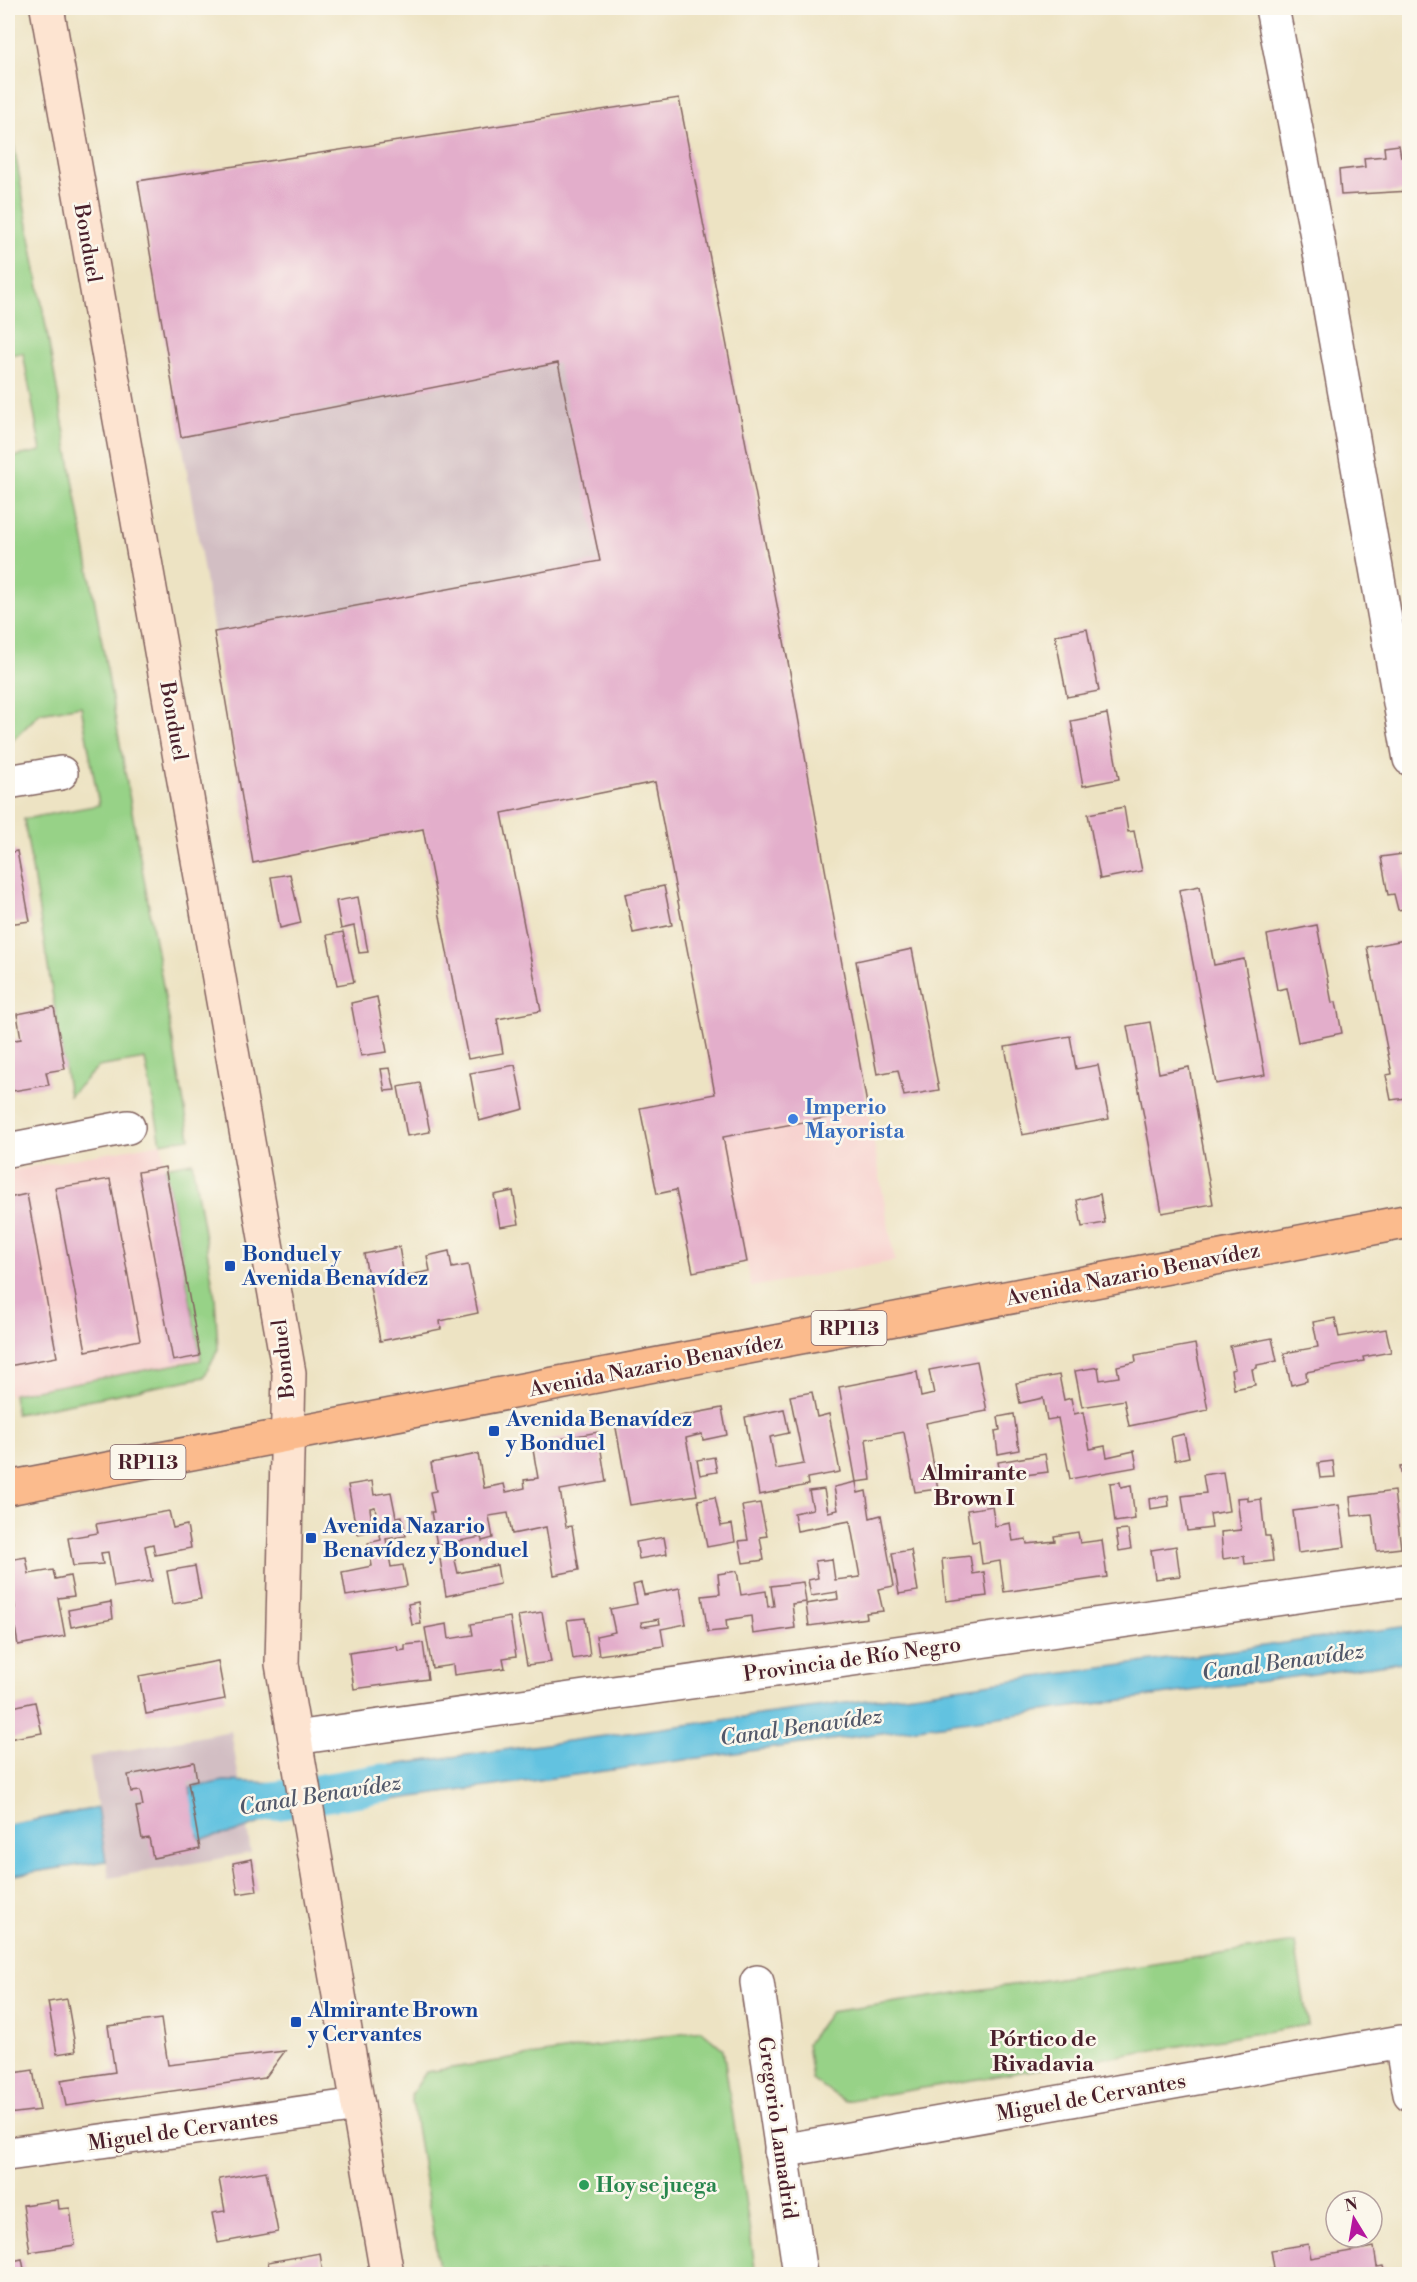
<svg xmlns="http://www.w3.org/2000/svg" width="1417" height="2282" font-family="'Libre Bodoni',serif">
<rect width="100%" height="100%" fill="#fbf7ec"/>
<filter id="ink" filterUnits="userSpaceOnUse"><feTurbulence type="fractalNoise" baseFrequency=".0167" numOctaves="2"/><feDisplacementMap in="SourceGraphic" scale="12" xChannelSelector="R" yChannelSelector="G"/><feConvolveMatrix kernelMatrix="1 2 1 2 8 2 1 2 1" color-interpolation-filters="sRGB"/></filter>
<filter id="wash" filterUnits="userSpaceOnUse"><feTurbulence type="fractalNoise" baseFrequency=".008" numOctaves="4" result="noise"/><feDisplacementMap in="SourceGraphic" scale="24" xChannelSelector="R" yChannelSelector="G"/><feGaussianBlur stdDeviation="1.35" result="paint"/><feColorMatrix in="noise" values="0 0 0 0 0 0 0 0 0 0 0 0 0 0 0 0 0 1.4 0 .05"/><feComposite in="paint" operator="in"/></filter>
<g filter="url(#wash)">
<rect width="100%" height="100%" fill="#ede3c3"/>
<!-- built -->
<g fill="#f7d0cd">
<path d="M804 752 895 1261 751 1287 655 782Z"/>
<path d="M161 1143 201 1360 8 1395V1171Z"/>
</g>
<!-- industrial -->
<g fill="#d2bec3">
<path d="M679 98 790 672 502 813 253 863 138 181Z"/>
<path d="M231 1731 251 1853 109 1878 89 1757Z"/>
</g>
<!-- green -->
<g fill="#97d287" stroke="#707859" stroke-width="1.5">
<path d="M8 113 190 1138 161 1143 145 1059 98 1067 69 1096 24 819 99 805 81 706 40 713 11 742 8 722V458L41 451 23 353 8 355Z"/>
<path d="M192 1162 215 1297 218 1349 204 1377 16 1414 13 1394 201 1360 165 1167Z"/>
<path d="M1295 1943 1308 2025 844 2101 812 2079 807 2043 830 2012Z"/>
<path d="M701 2030 723 2049 756 2274H440L411 2095 426 2072Z"/>
</g>
<!-- water -->
<g fill="#62c2e0" stroke="#567086" stroke-width="1.5">
<path d="M1409 1626V1661L333 1808 327 1774Z"/>
<path d="M224 1781 281 1783 287 1813 233 1833 199 1839 190 1788Z"/>
<path d="M97 1808 106 1861 8 1876V1825Z"/>
</g>
<g fill="none" stroke-linecap="round" stroke-linejoin="round">
<!-- canal -->
<path stroke="#62c2e0" stroke-width="39" d="M194 1814 384 1783"/>
</g>
<g id="blocks">
<!-- building -->
<g fill="#e3aecb" fill-rule="evenodd">
<path d="M679 98 790 672 868 1110 723 1137 747 1262 693 1272 676 1190 657 1194 640 1108 715 1094 655 782 502 813 541 1011 497 1019 503 1053 468 1059 423 829 253 863 214 632 600 561 558 363 181 437 138 181Z"/>
<path d="M1399 145 1401 157 1410 156V191L1341 195 1339 170 1365 167 1364 158 1385 156 1384 147Z"/>
<path d="M1087 629 1099 691 1067 697 1055 635Z"/>
<path d="M1107 714 1119 779 1083 786 1071 721Z"/>
<path d="M1124 807 1128 832 1134 831 1142 871 1100 879 1088 814Z"/>
<path d="M17 851 30 921 8 924V853Z"/>
<path d="M1403 854 1410 890V908L1398 910 1394 894 1388 895 1381 857Z"/>
<path d="M290 874 301 923 280 928 271 877Z"/>
<path d="M664 886 672 925 633 933 625 894Z"/>
<path d="M1200 886 1214 965 1244 959 1265 1075 1216 1084 1179 890Z"/>
<path d="M358 897 368 952 359 953 354 926 341 929 336 901Z"/>
<path d="M1317 925 1332 1003 1336 1002 1342 1033 1298 1042 1287 988 1277 990 1267 935Z"/>
<path d="M343 932 354 982 337 985 327 935Z"/>
<path d="M1410 939V1106H1407L1406 1098 1391 1100 1386 1075 1392 1074 1367 947Z"/>
<path d="M912 949 939 1090 904 1096 898 1070 877 1074 856 961Z"/>
<path d="M377 997 387 1052 361 1056 351 1003Z"/>
<path d="M54 1007 65 1069 46 1072 49 1085 13 1091 10 1078 8 1079V1041L21 1039 17 1014Z"/>
<path d="M1150 1022 1159 1073 1189 1067 1213 1204 1162 1213 1127 1026Z"/>
<path d="M1070 1036 1076 1069 1098 1065 1109 1119 1022 1135 1005 1047Z"/>
<path d="M515 1065 524 1109 479 1121 470 1073Z"/>
<path d="M390 1068 395 1090 385 1091 381 1069Z"/>
<path d="M420 1083 430 1132 407 1136 398 1087Z"/>
<path d="M165 1167 200 1356 173 1361 138 1172Z"/>
<path d="M110 1179 140 1340 86 1351 55 1188Z"/>
<path d="M513 1191 519 1224 500 1227 494 1195Z"/>
<path d="M27 1194 57 1357 8 1366V1198Z"/>
<path d="M1100 1194 1105 1223 1082 1227 1077 1200Z"/>
<path d="M399 1247 404 1276 430 1271 427 1256 449 1251 452 1268 468 1265 478 1313 440 1321 441 1329 380 1341 364 1254Z"/>
<path d="M1335 1318 1339 1337 1386 1329 1391 1352 1363 1357 1364 1361 1306 1372 1307 1381 1291 1385 1284 1353 1318 1347 1313 1322Z"/>
<path d="M1272 1338 1277 1361 1257 1365V1368L1252 1369 1255 1385 1234 1389 1231 1370 1235 1369 1230 1346Z"/>
<path d="M1195 1344 1208 1410 1129 1426 1124 1400 1082 1407 1075 1371 1098 1367 1100 1380 1119 1377 1117 1366 1136 1362 1135 1355Z"/>
<path d="M977 1361 987 1411 926 1423 938 1489 915 1492 904 1432 866 1439 871 1480 856 1482 839 1387 917 1372 921 1397 934 1394 929 1370Z"/>
<path d="M1059 1375 1064 1400 1071 1398 1074 1414 1083 1412 1090 1449 1105 1446 1107 1457 1134 1451 1137 1467 1070 1479 1058 1418 1047 1420 1043 1398 1020 1403 1016 1383Z"/>
<path d="M812 1392 817 1417 829 1414 840 1472 807 1478 808 1485 759 1495 745 1417 784 1409 789 1433 770 1437 776 1469 804 1464 790 1396Z"/>
<path d="M722 1408 727 1435 703 1440 702 1434 686 1438 697 1495 630 1505 616 1428Z"/>
<path d="M1014 1414 1019 1450 998 1454 995 1431 1000 1430 998 1417Z"/>
<path d="M598 1432 606 1482 560 1490 566 1527 572 1526 579 1570 554 1575 546 1527 512 1534 508 1513 489 1516 493 1538 482 1541 481 1537 437 1545 431 1512H434L430 1492 436 1491 431 1463 478 1454 484 1488 504 1484 506 1492 525 1488 524 1480 538 1478 532 1444Z"/>
<path d="M1184 1434 1189 1457 1175 1460 1171 1437Z"/>
<path d="M1045 1454 1048 1472 1001 1478 998 1462Z"/>
<path d="M714 1457 717 1472 700 1475 697 1460Z"/>
<path d="M1333 1461 1335 1477 1320 1478 1318 1463Z"/>
<path d="M1410 1466V1505L1407 1506 1400 1467Z"/>
<path d="M1223 1472 1229 1511 1210 1514 1212 1528 1187 1531 1182 1496 1206 1493 1203 1475Z"/>
<path d="M372 1481 374 1495 391 1492 396 1517 402 1516 406 1536 386 1539 391 1567 403 1565 407 1586 346 1596 342 1572 372 1566 368 1543 381 1540 375 1507 370 1508 373 1531 357 1534 348 1485Z"/>
<path d="M856 1482 858 1493 866 1491 870 1518 881 1515 894 1586 878 1589 883 1611 866 1613 867 1618 809 1626 806 1604 838 1599 837 1592 811 1596 808 1580 818 1578 815 1561 832 1559 835 1580 860 1577 850 1521 797 1531 794 1513 813 1509 809 1491 824 1489 828 1512 838 1510 834 1487Z"/>
<path d="M1120 1482 1121 1487 1131 1485 1135 1519 1115 1522 1110 1483Z"/>
<path d="M1394 1491 1401 1548 1377 1551 1372 1514 1352 1516 1350 1497Z"/>
<path d="M1168 1496 1169 1506 1150 1509 1149 1499Z"/>
<path d="M715 1497 721 1526 732 1524 735 1542 707 1547 698 1500Z"/>
<path d="M1248 1497V1501L1261 1499 1265 1536H1270L1273 1561 1245 1564 1244 1556 1223 1559 1221 1532 1241 1530 1237 1498Z"/>
<path d="M760 1503 767 1536 760 1537 764 1560 743 1563 739 1541 748 1540 742 1506Z"/>
<path d="M1339 1505 1345 1547 1298 1553 1293 1511Z"/>
<path d="M992 1506 995 1526 1010 1523 1013 1541 1026 1539 1027 1544 1055 1541 1054 1536 1078 1532 1080 1543 1102 1540 1107 1577 1004 1592 1000 1561 982 1564 979 1541 972 1542 967 1510Z"/>
<path d="M169 1511 173 1528 187 1525 191 1548 155 1555 153 1544 145 1546 152 1581 114 1587 108 1552 101 1553 103 1564 73 1566 68 1538 98 1533 96 1524Z"/>
<path d="M1128 1530 1131 1549 1119 1551 1116 1531Z"/>
<path d="M664 1537 667 1554 639 1559 636 1542Z"/>
<path d="M1176 1546 1180 1576 1155 1579 1151 1550Z"/>
<path d="M911 1550 918 1591 899 1594 892 1553Z"/>
<path d="M454 1556 458 1573 497 1565 500 1584 446 1596 440 1559Z"/>
<path d="M970 1556 973 1574 984 1572 987 1596 946 1601 942 1559Z"/>
<path d="M26 1557 29 1574 53 1570 55 1579 70 1576 74 1596 58 1598 65 1636 18 1645 12 1609 15 1608 8 1560Z"/>
<path d="M195 1566 201 1599 173 1604 167 1571Z"/>
<path d="M737 1571 741 1595 766 1591 768 1607 774 1606 771 1586 803 1582 806 1602 792 1604 795 1628 753 1634 751 1616 726 1620 727 1630 708 1632 702 1596 720 1594 718 1574Z"/>
<path d="M641 1583 644 1595 680 1588 686 1624 661 1629 664 1646 599 1655 596 1636 615 1632 610 1609 637 1604 633 1585ZM659 1619 660 1624 642 1627 641 1622Z"/>
<path d="M111 1602 113 1619 71 1627 68 1610Z"/>
<path d="M418 1602 421 1624 412 1625 408 1604Z"/>
<path d="M542 1612 551 1662 527 1665 518 1616Z"/>
<path d="M510 1617 516 1656 503 1658 505 1668 454 1675 453 1665 432 1668 425 1628 447 1624 449 1639 473 1635 471 1624Z"/>
<path d="M585 1618 590 1656 573 1659 567 1620Z"/>
<path d="M423 1643 428 1679 354 1689 349 1653 397 1646 398 1651 405 1650V1645Z"/>
<path d="M218 1661 225 1699 146 1714 139 1676Z"/>
<path d="M35 1702 42 1733 8 1739V1708Z"/>
<path d="M194 1762 197 1780 188 1782 200 1849 153 1858 149 1838 142 1839 136 1807 143 1806 140 1791 131 1792 128 1775Z"/>
<path d="M252 1859 257 1891 238 1894 233 1863Z"/>
<path d="M67 1999 76 2051 57 2054 48 2002Z"/>
<path d="M161 2019 168 2065 285 2051 265 2078 66 2106 61 2080 115 2072 108 2026Z"/>
<path d="M33 2070 40 2110 8 2114V2074Z"/>
<path d="M266 2171 278 2232 218 2243 212 2213 225 2211 219 2179Z"/>
<path d="M58 2200 59 2209 70 2208 75 2245 30 2252 23 2205Z"/>
<path d="M1308 2244 1311 2258 1374 2247 1377 2267 1384 2266 1386 2274H1251V2271L1274 2268 1271 2250Z"/>
<path d="M320 2253 323 2274H270L268 2262Z"/>
<path d="M22 2259 25 2274H9L8 2262Z"/>
</g>
</g>
</g>
<g filter="url(#ink)">
<use href="#blocks" fill-opacity="0" stroke="#836460" stroke-width="1.5"/>
<g fill="none" stroke-linecap="round" stroke-linejoin="round">
<!-- street casing -->
<g stroke="#836460" stroke-width="36">
<g id="street">
<path d="M1272 8 1317 236 1410 759"/>
<path d="M8 782 61 773"/>
<path d="M8 1150 128 1127"/>
<path d="M295 1738 1410 1580"/>
<path d="M757 1982 800 2274"/>
<path d="M781 2151 1401 2042 1410 2094"/>
<path d="M8 2154 358 2105"/>
</g>
</g>
<!-- secondary casing -->
<g stroke="#836460" stroke-width="36">
<path id="secondary" d="M47 8 289 1373 282 1664 387 2274"/>
</g>
<!-- primary casing -->
<g stroke="#836460" stroke-width="36">
<path id="primary" d="M8 1488 1410 1221"/>
</g>
<!-- street -->
<use href="#street" stroke="#fff" stroke-width="33"/>
<!-- secondary -->
<use href="#secondary" stroke="#fde4d1" stroke-width="33"/>
<!-- primary -->
<use href="#primary" stroke="#fbbb8d" stroke-width="33"/>
</g>
</g>
<!-- markers -->
<circle fill="#3f7fe0" stroke="#fbf7ec" stroke-width="2" cx="793" cy="1119" r="6"/>
<g fill="#1a4fb4" stroke="#fbf7ec" stroke-width="2">
<rect x="224" y="1260" width="12" height="12" rx="3"/>
<rect x="488" y="1425" width="12" height="12" rx="3"/>
<rect x="305" y="1532" width="12" height="12" rx="3"/>
<rect x="290" y="2016" width="12" height="12" rx="3"/>
</g>
<circle fill="#2e9e5b" stroke="#fbf7ec" stroke-width="2" cx="584" cy="2185" r="6"/>
<g text-anchor="middle" stroke-width="5" stroke-linejoin="round" paint-order="stroke">
<!-- shield labels -->
<g fill="#fbf7ec" stroke="#7f6065" stroke-width="1.5">
<rect x="811.5" y="1311" width="75" height="34" rx="4.5"/>
<rect x="110.5" y="1445" width="75" height="34" rx="4.5"/>
</g>
<g font-size="20" font-weight="bold" fill="#4a1f2b">
<text x="849" y="1335">RP113</text>
<text x="148" y="1469">RP113</text>
</g>
<!-- street labels -->
<g font-size="21" fill="#4a1f2b" stroke="#fbf7ec">
<text transform="translate(88 243) rotate(80)" y="7">Bonduel</text>
<text transform="translate(174 721) rotate(80)" y="7">Bonduel</text>
<text transform="translate(1133 1274) rotate(-11)" y="7">Avenida Nazario Benavídez</text>
<text transform="translate(283 1359) rotate(-96)" y="7">Bonduel</text>
<text transform="translate(656 1365) rotate(-11)" y="7">Avenida Nazario Benavídez</text>
<text transform="translate(852 1659) rotate(-8)" y="7">Provincia de Río Negro</text>
<text transform="translate(1091 2097) rotate(-10)" y="7">Miguel de Cervantes</text>
<text transform="translate(778 2128) rotate(82)" y="7">Gregorio Lamadrid</text>
<text transform="translate(183 2130) rotate(-8)" y="7">Miguel de Cervantes</text>
</g>
<!-- shop labels -->
<g font-size="21" font-weight="bold" fill="#366cbe" stroke="#fbf7ec" text-anchor="start">
<text x="805" y="1114">Imperio<tspan x="805" dy="24">Mayorista</tspan></text>
</g>
<!-- transit labels -->
<g font-size="21" font-weight="bold" fill="#164399" stroke="#fbf7ec" text-anchor="start">
<text x="242" y="1261">Bonduel y<tspan x="242" dy="24">Avenida Benavídez</tspan></text>
<text x="506" y="1426">Avenida Benavídez<tspan x="506" dy="24">y Bonduel</tspan></text>
<text x="323" y="1533">Avenida Nazario<tspan x="323" dy="24">Benavídez y Bonduel</tspan></text>
<text x="308" y="2017">Almirante Brown<tspan x="308" dy="24">y Cervantes</tspan></text>
</g>
<!-- leisure labels -->
<g font-size="21" font-weight="bold" fill="#27864d" stroke="#fbf7ec" text-anchor="start">
<text x="596" y="2192">Hoy se juega</text>
</g>
<!-- neighbourhood labels -->
<g font-size="22" font-weight="bold" fill="#4a1f2b" stroke="#fbf7ec">
<text x="974" y="1480">Almirante<tspan x="974" dy="25">Brown I</tspan></text>
<text x="1043" y="2046">Pórtico de<tspan x="1043" dy="25">Rivadavia</tspan></text>
</g>
<!-- water labels -->
<g font-size="22" font-style="italic" fill="#52586a" stroke="#fbf7ec">
<text transform="translate(1283 1661) rotate(-8)" y="8">Canal Benavídez</text>
<text transform="translate(801 1726) rotate(-8)" y="8">Canal Benavídez</text>
<text transform="translate(320 1794) rotate(-9)" y="8">Canal Benavídez</text>
</g>
</g>
<!-- margin -->
<rect width="1417" height="2282" fill="none" stroke="#fbf7ec" stroke-width="30"/>
<!-- north arrow -->
<g transform="translate(1354 2219) rotate(349)"><circle r="28" fill="#fbf7ec" stroke="#b4a19f" stroke-width="1.5"/>
<path d="M0-4.5L10 22L0 15L-10 22Z" fill="#b5179e"/>
<text y="-9" font-size="16" font-weight="bold" text-anchor="middle" fill="#4a1f2b">N</text>
</g>
</svg>
